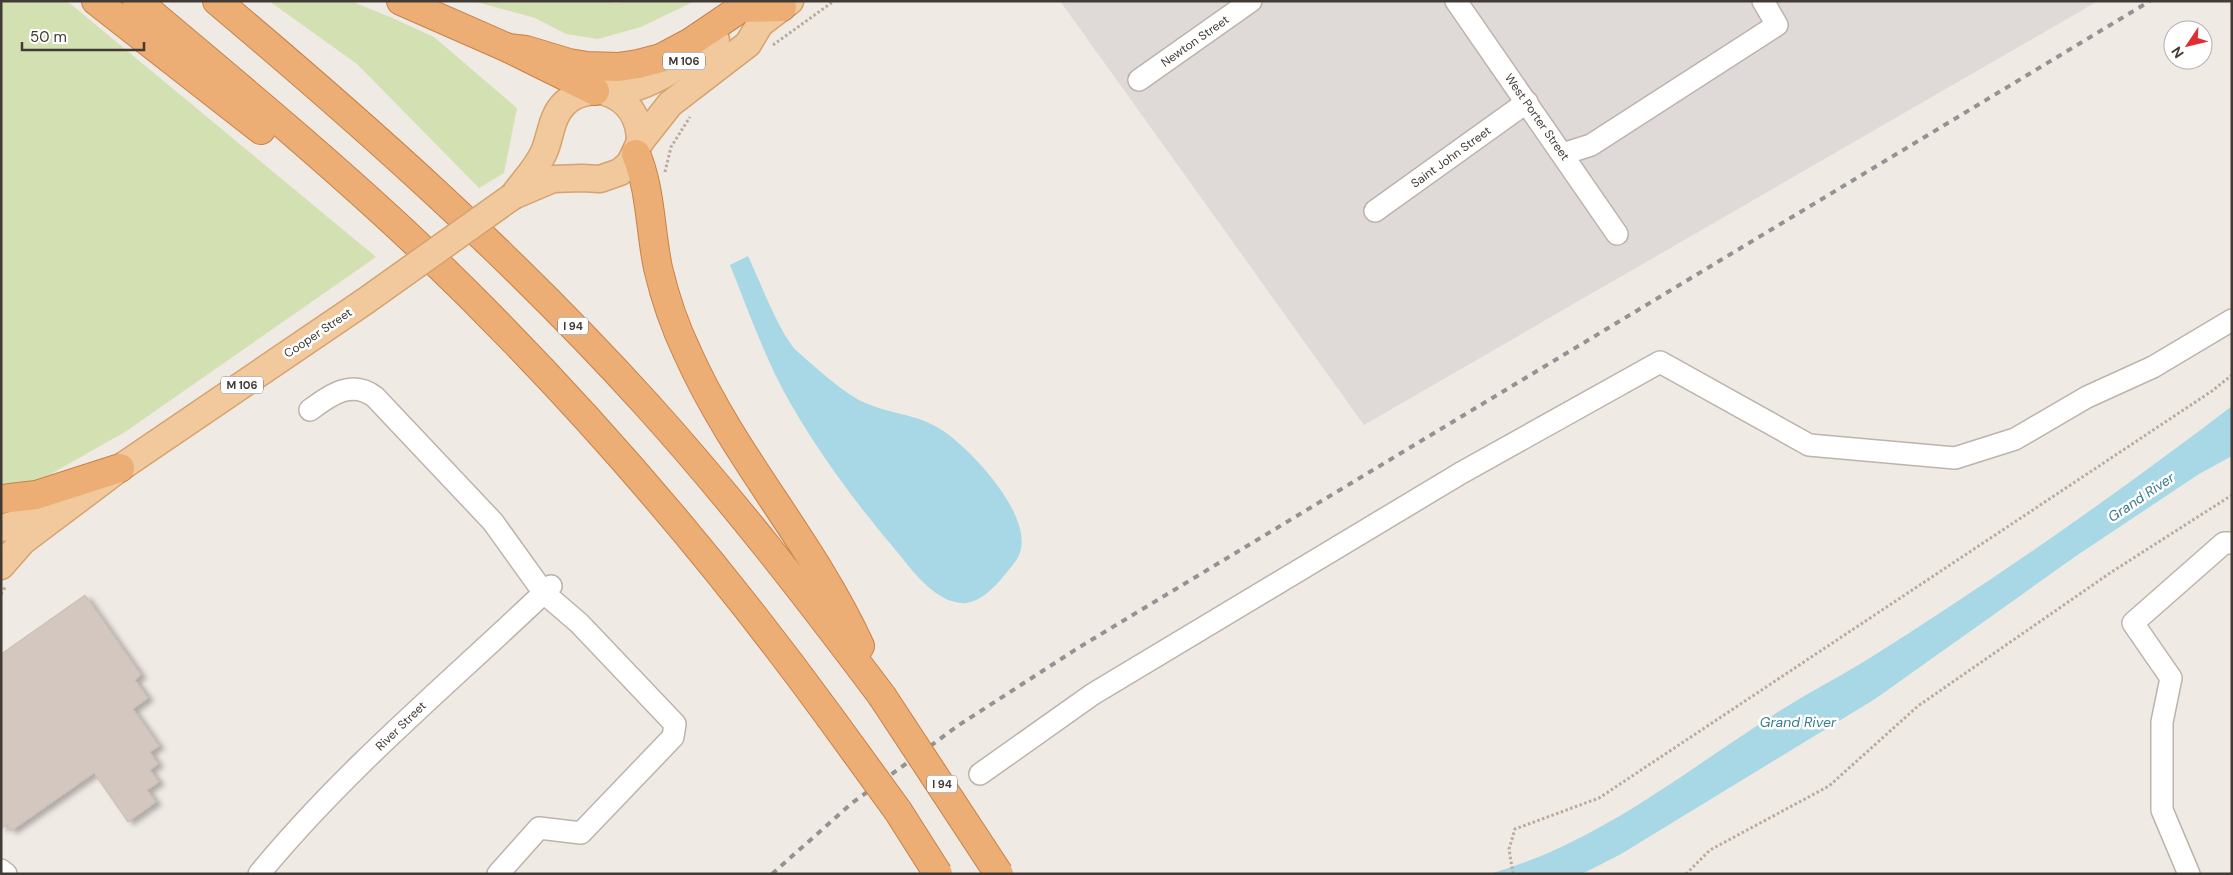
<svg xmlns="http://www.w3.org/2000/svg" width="2233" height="875" font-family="'DM Sans',sans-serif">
<defs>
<filter id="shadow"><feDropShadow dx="5.5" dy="3" stdDeviation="2.5" flood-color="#0004"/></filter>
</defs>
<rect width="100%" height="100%" fill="#f0eae5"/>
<!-- industrial -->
<path fill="#dfdad7" d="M1060 1H2098L1364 425Z"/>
<!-- green -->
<g fill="#d3e0b2">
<path d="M1 1H67L376 257 125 432 49 475 24 483H1Z"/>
<path d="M269 1H351L390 17 434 37 517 108 504 173 479 188 357 64Z"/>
<path d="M473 1H608L616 3 624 1H695L641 27 598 39 566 34 535 18Z"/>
</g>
<!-- water -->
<g fill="#a8d8e6">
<path d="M748 256C760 281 779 333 797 351 814 366 839 389 859 400 886 414 916 413 942 430 971 449 1044 525 1015 562 1003 577 987 600 966 603 961 604 949 601 944 598 925 588 911 569 898 553 859 507 822 458 792 406 766 362 749 312 730 265Z"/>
<path d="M2232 406V456L2199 474 2076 556 1875 699 1621 854 1582 874H1489C1600 843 1686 770 1781 710 1808 693 1837 678 1865 661 1991 582 2114 496 2232 406Z"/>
</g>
<!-- building -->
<path fill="#d3c7bf" stroke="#cabbb0" filter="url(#shadow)" d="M85 595 141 675 135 680 148 698 133 709 159 746 150 752 158 764 150 770 159 782 147 790 156 802 128 822 94 773 11 831 7 825 1 829V654Z"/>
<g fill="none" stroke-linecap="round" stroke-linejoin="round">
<!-- minor casing -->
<g stroke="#bdb3ac" stroke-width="24">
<g id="minor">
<path d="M1456 1 1617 234"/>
<path d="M1139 80 1251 1"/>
<path d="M1563 154 1591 145 1777 25 1763 1"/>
<path d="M1375 211 1527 102"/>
<path d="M310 410C330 395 352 379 375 397L493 522 544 593 579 623 675 724 673 737 581 833 539 828 498 874"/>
<path d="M980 774 1093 694 1461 473 1660 362 1809 445 1955 458 2015 439 2087 397 2153 367 2232 320"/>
<path d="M1 870 6 874"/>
<path d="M259 874C346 768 452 681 551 586"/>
<path d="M2189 874 2162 810V722L2171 678 2133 623 2224 543H2232"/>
</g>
</g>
<!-- major casing -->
<g stroke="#d4a36f" stroke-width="29">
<g id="major">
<path d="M605 92C628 99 640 118 640 142"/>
<path d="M513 196 553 179 582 178 600 179 620 172 630 163 640 142 670 104 748 44 760 24 790 1"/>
<path d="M513 196C523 182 537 168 544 152 551 136 551 116 565 103 585 84 613 95 637 87 666 77 691 57 716 40"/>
<path d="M1 528 18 523 49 506"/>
<path d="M1 566 23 541 120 468 364 302"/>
</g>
</g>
<!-- highway casing -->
<g stroke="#c98146" stroke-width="30">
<g id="highway">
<path d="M96 1 261 130"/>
<path d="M137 1C226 76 317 151 403 231 560 379 702 542 829 716"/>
<path d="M217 1C368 128 515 259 648 406 731 498 807 596 882 696"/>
<path d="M401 1 508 48 595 91"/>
<path d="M508 48 526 50 569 63 587 66 618 67 638 64 661 58 691 42 741 8 782 7"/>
<path d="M636 154C651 190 650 230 658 268 665 298 675 327 688 354 734 457 813 543 860 646"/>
<path d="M1 499 36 495 120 468"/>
</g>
</g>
<!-- path -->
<g stroke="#baaa9c" stroke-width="3" stroke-dasharray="2.5 2.5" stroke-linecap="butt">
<path d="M773 45 834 1"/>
<path d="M665 172 671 147 690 117"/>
<path d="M1 594 6 586"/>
<path d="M1513 874 1509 849 1515 829 1599 798 2212 391 2232 375"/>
<path d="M1686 874 1710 850 1829 786 1918 706 2110 573 2232 495"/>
</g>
<!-- minor -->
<use href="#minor" stroke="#fff" stroke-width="21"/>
<!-- major -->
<use href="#major" stroke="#f1c99c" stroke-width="26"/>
<!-- highway -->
<use href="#highway" stroke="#ecae74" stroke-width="28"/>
<!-- rail -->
<path stroke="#939393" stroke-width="4" stroke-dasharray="6 6" stroke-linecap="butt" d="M772 874 852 803 959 725 1078 648 2150 1"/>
<!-- major-bridge casing -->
<g stroke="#d4a36f" stroke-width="29" stroke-linecap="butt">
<path id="major-bridge" d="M364 302 513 196"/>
</g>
<!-- highway-bridge casing -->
<g stroke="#c98146" stroke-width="30" stroke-linecap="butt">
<g id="highway-bridge">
<path d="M882 696 999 874"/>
<path d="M829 716 898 811 938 874"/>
</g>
</g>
<!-- major-bridge -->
<use href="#major-bridge" stroke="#f1c99c" stroke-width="26"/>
<!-- highway-bridge -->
<use href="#highway-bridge" stroke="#ecae74" stroke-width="28"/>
</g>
<g text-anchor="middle" stroke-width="5" stroke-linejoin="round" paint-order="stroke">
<!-- shield labels -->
<g fill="#fff" stroke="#7a7572" stroke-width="1">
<rect x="663" y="52.5" width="42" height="17" rx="4"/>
<rect x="558" y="317.5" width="30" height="17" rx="4"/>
<rect x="221" y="376.5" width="42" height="17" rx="4"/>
<rect x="927" y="775.5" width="30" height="17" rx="4"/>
</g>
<g font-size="11" font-weight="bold" fill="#413a35">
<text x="684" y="65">M 106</text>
<text x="573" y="330">I 94</text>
<text x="242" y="389">M 106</text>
<text x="942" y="788">I 94</text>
</g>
<!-- street labels -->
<g font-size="12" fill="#413a35" stroke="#fff">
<text transform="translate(1195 41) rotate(-35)" y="4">Newton Street</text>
<text transform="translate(1537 117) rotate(55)" y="4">West Porter Street</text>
<text transform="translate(1451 157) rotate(-36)" y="4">Saint John Street</text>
<text transform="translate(318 333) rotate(-34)" y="4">Cooper Street</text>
<text transform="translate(401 726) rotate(-44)" y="4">River Street</text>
</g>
<!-- water labels -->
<g font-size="14" font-style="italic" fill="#387c91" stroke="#fff">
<text transform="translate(2141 497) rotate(-34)" y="5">Grand River</text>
<text x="1798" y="727">Grand River</text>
</g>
</g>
<!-- border -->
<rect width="2233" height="875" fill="none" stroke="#413a35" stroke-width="5"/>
<!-- north arrow -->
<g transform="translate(2188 45) rotate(235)"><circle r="24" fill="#ffffff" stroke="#b3b0ae"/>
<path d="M0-4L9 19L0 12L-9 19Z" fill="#df2d33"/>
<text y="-8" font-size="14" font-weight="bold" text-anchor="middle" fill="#413a35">N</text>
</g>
<!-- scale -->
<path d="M22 42v8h122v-8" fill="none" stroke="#413a35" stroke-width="2.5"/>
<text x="30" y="42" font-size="15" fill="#413a35" stroke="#ffffff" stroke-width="4" paint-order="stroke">50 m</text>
</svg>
